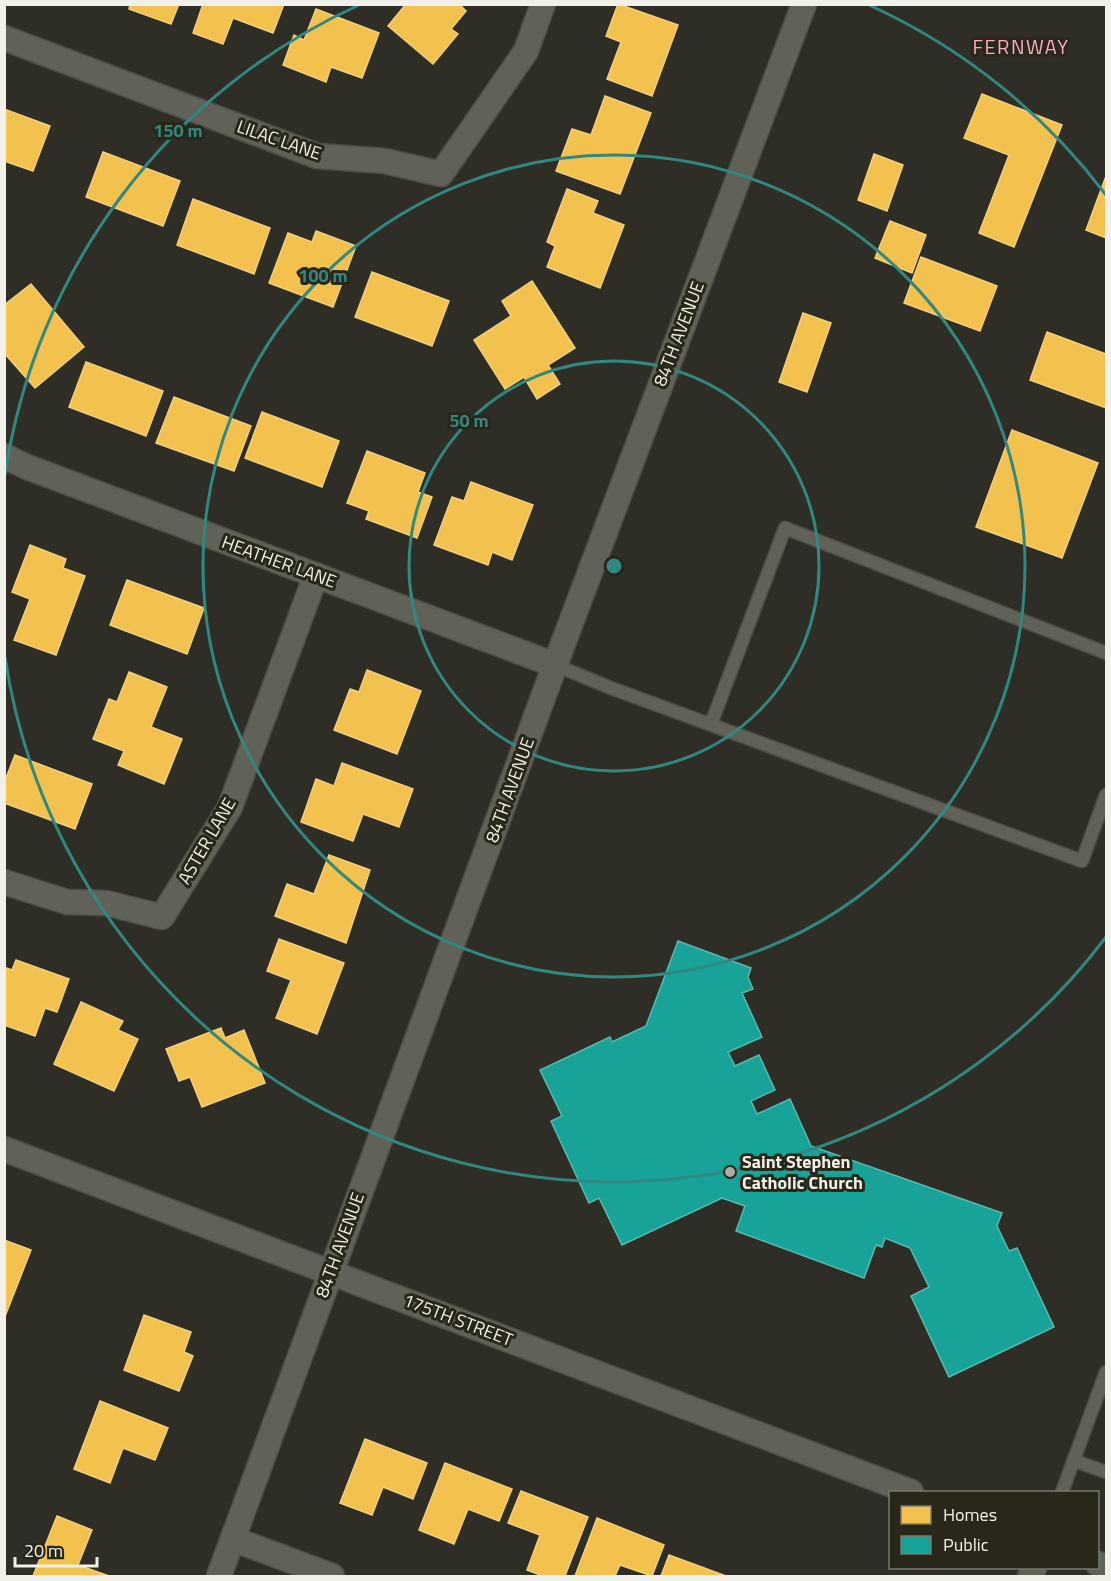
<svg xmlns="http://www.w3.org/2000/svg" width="1111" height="1581" font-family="'Titillium Web',sans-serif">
<rect width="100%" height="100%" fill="#2e2e26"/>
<!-- homes -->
<g fill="#f2c14e" stroke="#f2cf7c" stroke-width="1.5">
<path d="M130 4H179L171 24 129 9Z"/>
<path d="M203 4H284L273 33 233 18 223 44 193 33Z"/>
<path d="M406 4H459L466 11 451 29 458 34 433 64 388 26Z"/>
<path d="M618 4 678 25 652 96 607 79 621 42 606 36Z"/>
<path d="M316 9 379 33 362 78 331 67 326 82 283 65 294 35 304 40Z"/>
<path d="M982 94 1062 125 1014 247 979 233 1009 155 964 138Z"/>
<path d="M605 96 651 113 620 194 556 171 572 129 591 135Z"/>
<path d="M4 109 50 126 33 171 4 161Z"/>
<path d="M103 152 180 181 163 226 86 197Z"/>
<path d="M874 154 903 165 887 211 858 200Z"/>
<path d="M1106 176V238L1086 230Z"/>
<path d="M567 189 598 201 593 213 624 225 600 288 547 267 555 246 547 242Z"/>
<path d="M193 199 270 228 254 274 177 245Z"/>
<path d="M890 221 926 235 912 273 875 258Z"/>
<path d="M316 231 356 246 333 307 269 283 288 233 312 242Z"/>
<path d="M921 257 997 286 980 331 904 303Z"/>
<path d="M372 272 449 301 432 346 355 317Z"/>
<path d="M532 281 575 348 548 365 560 384 537 399 524 377 505 389 474 340 511 316 502 301Z"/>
<path d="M31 284 84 347 35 388 4 353V305Z"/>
<path d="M803 313 831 323 807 392 779 382Z"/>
<path d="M1047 332 1106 354V408L1030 380Z"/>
<path d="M86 362 163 391 146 436 69 407Z"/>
<path d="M174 397 251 426 234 471 156 443Z"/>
<path d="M262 412 339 441 322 487 245 458Z"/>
<path d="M1012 430 1098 463 1062 558 976 527Z"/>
<path d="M367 451 425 473 418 492 432 497 417 538 366 519 369 511 347 503Z"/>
<path d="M471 482 533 505 512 560 492 552 488 565 434 545 452 497 464 501Z"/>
<path d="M30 545 66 559 63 568 85 576 56 655 14 640 30 599 12 592Z"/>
<path d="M127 580 204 608 187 654 110 625Z"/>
<path d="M367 670 421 691 397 754 334 730 350 689 359 692Z"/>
<path d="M129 672 167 687 151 727 182 739 164 784 118 765 124 751 93 739 109 699 117 702Z"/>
<path d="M15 755 92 784 75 829 4 803V783Z"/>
<path d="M342 763 413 789 399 827 363 814 353 841 301 822 316 779 334 786Z"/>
<path d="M329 855 370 870 346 943 275 916 287 884 314 894Z"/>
<path d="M279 939 344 963 317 1034 276 1018 291 980 267 971Z"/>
<path d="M16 960 69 979 57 1012 45 1008 35 1036 4 1025V967L12 970Z"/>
<path d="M81 1002 123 1021 118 1030 138 1039 114 1091 54 1064Z"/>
<path d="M221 1028 225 1038 244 1030 265 1083 202 1107 190 1077 179 1081 166 1049Z"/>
<path d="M4 1240 31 1250 4 1319Z"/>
<path d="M144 1315 191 1332 184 1352 193 1356 179 1391 124 1370Z"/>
<path d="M100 1401 168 1428 155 1460 123 1448 110 1483 74 1469Z"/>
<path d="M365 1439 427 1463 413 1499 383 1487 372 1515 340 1503Z"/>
<path d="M445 1463 512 1489 499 1521 468 1509 454 1544 419 1530Z"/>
<path d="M521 1491 588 1517 565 1576H543L527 1570 540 1535 508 1523Z"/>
<path d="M57 1516 92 1530 78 1565 109 1576H33Z"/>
<path d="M597 1518 664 1545 652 1576 620 1565 615 1576H575Z"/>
<path d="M669 1555 726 1576H661Z"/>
</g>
<!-- public -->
<path fill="#17a398" stroke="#59bab0" stroke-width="1.5" d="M678 941 751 968 748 977 753 989 742 993 762 1037 728 1052 735 1066 759 1055 775 1090 751 1101 757 1114 790 1099 811 1146 1002 1213 997 1226 1009 1251 1017 1248 1054 1327 949 1377 911 1296 929 1287 910 1248 885 1238 882 1247 876 1245 864 1278 736 1231 745 1206 722 1198 622 1245 599 1198 589 1203 551 1121 562 1116 540 1070 610 1037 612 1042 646 1026Z"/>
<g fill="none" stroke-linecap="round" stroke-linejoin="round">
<!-- service casing -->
<g stroke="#4d4c46" stroke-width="15">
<g id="service">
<path d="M555 665 611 688 1082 861 1106 795"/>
<path d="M711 724 785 528 1106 653"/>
<path d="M1075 1461 1106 1472"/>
<path d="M1062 1492 1106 1372"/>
</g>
</g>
<!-- minor casing -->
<g stroke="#4d4c46" stroke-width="27">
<g id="minor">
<path d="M4 38 317 156 385 161 441 174 526 51 543 4"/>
<path d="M4 456 27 467 555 665"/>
<path d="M4 882 67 902 106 903 162 917 230 807 316 575"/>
<path d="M4 1149 911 1492"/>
<path d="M233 1539 332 1576"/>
<path d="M1098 1564 1106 1567"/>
<path d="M219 1576 555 665 804 4"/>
<path d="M1030 1576 1034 1568"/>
</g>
</g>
<!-- service -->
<use href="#service" stroke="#606257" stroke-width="12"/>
<!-- minor -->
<use href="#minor" stroke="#606257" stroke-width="24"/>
</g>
<!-- distance rings -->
<g fill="none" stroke="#318880" stroke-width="3">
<circle cx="614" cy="566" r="205"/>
<circle cx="614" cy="566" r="411"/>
<path d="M1106 937A616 616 0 0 1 5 657M5 475A616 616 0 0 1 359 5M869 5A616 616 0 0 1 1106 195"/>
</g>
<!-- markers -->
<circle fill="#adada5" stroke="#282719" stroke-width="2" cx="730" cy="1172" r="6"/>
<g text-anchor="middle" stroke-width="6" stroke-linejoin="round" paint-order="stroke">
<!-- street labels -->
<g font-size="18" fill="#f2f1e9" stroke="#282719">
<text transform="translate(279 140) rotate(19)" y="6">LILAC LANE</text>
<text transform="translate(679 334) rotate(-69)" y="6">84TH AVENUE</text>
<text transform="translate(279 562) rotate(20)" y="6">HEATHER LANE</text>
<text transform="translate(510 790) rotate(-70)" y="6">84TH AVENUE</text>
<text transform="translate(207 841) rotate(-60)" y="6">ASTER LANE</text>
<text transform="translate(340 1245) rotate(-70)" y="6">84TH AVENUE</text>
<text transform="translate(458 1320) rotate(21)" y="6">175TH STREET</text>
</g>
<!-- poi labels -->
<g font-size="18" font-weight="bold" fill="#f2f1e9" stroke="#282719" text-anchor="start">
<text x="742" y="1168">Saint Stephen<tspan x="742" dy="21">Catholic Church</tspan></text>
</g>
<!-- neighbourhood labels -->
<g font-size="20" letter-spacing="1.5" fill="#fdacc6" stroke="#282719">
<text x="1021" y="54">FERNWAY</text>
</g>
</g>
<circle cx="614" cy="566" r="9" fill="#318880" stroke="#282719" stroke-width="3"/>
<g font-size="18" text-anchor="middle" font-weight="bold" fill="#318880" stroke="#282719" stroke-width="6" stroke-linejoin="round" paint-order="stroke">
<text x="178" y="137">150 m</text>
<text x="323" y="282">100 m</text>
<text x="469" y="427">50 m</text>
</g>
<!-- border -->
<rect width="1111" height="1581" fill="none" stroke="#f2f1e9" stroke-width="12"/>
<!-- legend -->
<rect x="889" y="1491" width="210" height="78" fill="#282719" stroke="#79786c" stroke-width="1.5"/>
<rect x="901" y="1506" width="30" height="18" fill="#f2c14e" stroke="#79786c" stroke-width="1.5"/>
<text x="943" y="1521" font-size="18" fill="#f2f1e9">Homes</text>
<rect x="901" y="1536" width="30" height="18" fill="#17a398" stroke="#79786c" stroke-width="1.5"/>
<text x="943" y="1551" font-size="18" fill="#f2f1e9">Public</text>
<!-- scale -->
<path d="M15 1557v9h82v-9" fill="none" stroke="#f2f1e9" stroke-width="3"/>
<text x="24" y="1557" font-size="18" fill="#f2f1e9" stroke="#282719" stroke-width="4.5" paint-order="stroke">20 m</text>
</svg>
